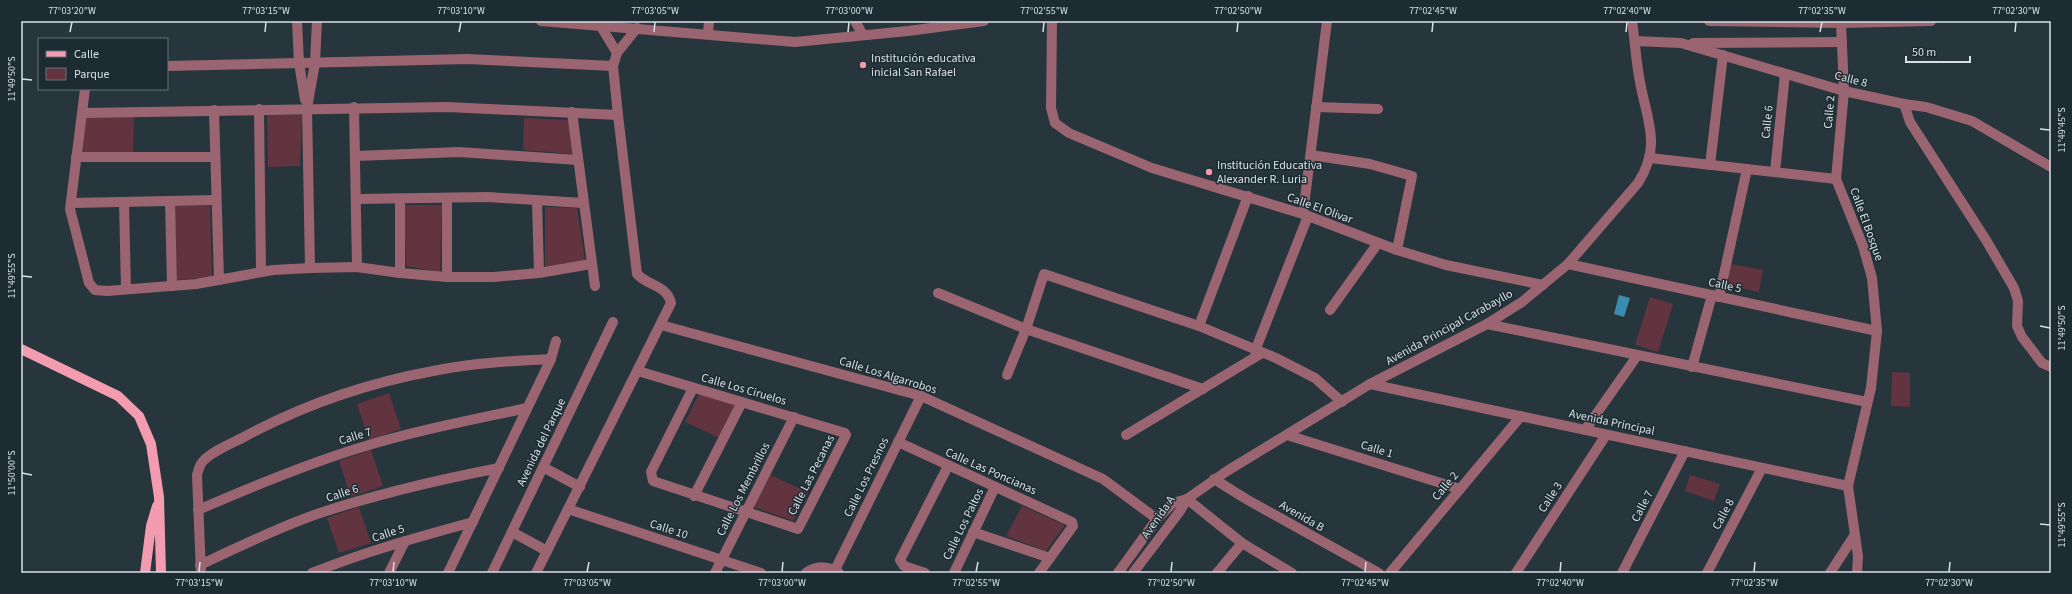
<svg xmlns="http://www.w3.org/2000/svg" width="2072" height="594" font-family="'Source Sans 3',sans-serif">
<rect width="100%" height="100%" fill="#27353d"/>
<!-- green -->
<g fill="#62343f">
<path d="M267 115H302L300 166 268 167Z"/>
<path d="M85 117H134L133 154 82 153Z"/>
<path d="M524 118 568 120 574 154 523 150Z"/>
<path d="M174 205 210 206 212 277 177 280Z"/>
<path d="M404 205H442L440 272 406 266Z"/>
<path d="M545 207 577 208 585 260 545 267Z"/>
<path d="M1731 264 1763 270 1759 292 1727 285Z"/>
<path d="M1650 297 1673 304 1658 352 1635 345Z"/>
<path d="M1892 372 1910 373V407L1891 406Z"/>
<path d="M389 393 401 429 369 440 357 404Z"/>
<path d="M699 394 740 403 722 439 685 422Z"/>
<path d="M371 450 383 486 351 497 339 461Z"/>
<path d="M770 475 808 492 793 521 754 507Z"/>
<path d="M1690 475 1720 484 1714 501 1685 491Z"/>
<path d="M1022 506 1065 525 1046 551 1006 536Z"/>
<path d="M359 507 371 543 339 553 327 518Z"/>
</g>
<!-- water -->
<path fill="#3b8cb0" d="M1619 295 1630 298 1624 317 1614 314Z"/>
<g fill="none" stroke-linecap="round" stroke-linejoin="round">
<!-- minor -->
<g stroke="#9a6570" stroke-width="10">
<path d="M297 21 299 63 467 59 613 66"/>
<path d="M541 21 795 42 908 31 984 21"/>
<path d="M600 21V25L617 53 637 28"/>
<path d="M855 21 863 35"/>
<path d="M1052 21 1051 108 1055 123 1069 133 1152 168 1303 214 1397 250 1446 265 1543 285"/>
<path d="M1709 21 1841 23 1931 21"/>
<path d="M1841 23 1844 91 1836 179 1863 246 1872 278 1877 331 1871 388 1848 486 1858 556 1857 573"/>
<path d="M708 34 709 21"/>
<path d="M1635 41 1681 43 1844 91 1904 104 1926 107 1972 121 2051 167"/>
<path d="M1693 43 1842 42"/>
<path d="M167 66 299 63 305 100"/>
<path d="M85 89 70 209 89 283 95 290 107 291 196 284 273 270 310 268 357 267 400 273 447 277H494L539 273 591 264"/>
<path d="M1904 104 1910 122 1986 240 2014 288 2018 301 2017 326 2022 337 2042 363 2051 367"/>
<path d="M354 107 357 267"/>
<path d="M1316 107 1378 109"/>
<path d="M259 109 261 272"/>
<path d="M214 110 219 280"/>
<path d="M572 112 595 286"/>
<path d="M82 113 447 107 618 115"/>
<path d="M1311 155 1370 164 1412 176 1397 250"/>
<path d="M356 156 459 152 578 160"/>
<path d="M76 157H215"/>
<path d="M1650 158 1836 179"/>
<path d="M1710 165 1723 55"/>
<path d="M1775 172 1785 74"/>
<path d="M447 198V277"/>
<path d="M356 199 488 197 583 203"/>
<path d="M170 201 172 286"/>
<path d="M537 201 539 273"/>
<path d="M124 202 126 289"/>
<path d="M71 203 216 200"/>
<path d="M1303 214 1327 21"/>
<path d="M1568 264 1877 331"/>
<path d="M310 268 307 108 315 63 317 21"/>
<path d="M400 273V199"/>
<path d="M938 293 1026 329 1203 389"/>
<path d="M1719 297 1747 169"/>
<path d="M1330 310 1378 243"/>
<path d="M1487 324 1867 402"/>
<path d="M661 325 921 396 1103 479 1157 519"/>
<path d="M1199 326 1248 196"/>
<path d="M1255 351 1308 216"/>
<path d="M1692 367 1712 295"/>
<path d="M638 371 845 433 846 435 798 529 653 481 651 472 693 388"/>
<path d="M1007 375 1026 329 1044 274 1199 326 1276 358 1315 378 1342 402"/>
<path d="M1370 384 1848 486"/>
<path d="M1585 430 1637 356"/>
<path d="M1126 435 1262 353"/>
<path d="M1287 435 1460 489"/>
<path d="M898 442 1072 522 1073 526 1039 573"/>
<path d="M543 467 580 487"/>
<path d="M1214 479 1246 499 1379 573"/>
<path d="M694 496 742 402"/>
<path d="M1187 499 1242 543 1292 573"/>
<path d="M568 509 761 573"/>
<path d="M198 510C251 487 304 465 359 448 414 431 471 420 527 408"/>
<path d="M512 532 547 551"/>
<path d="M973 532 1050 558"/>
<path d="M200 565C238 547 277 528 317 514 377 494 437 480 499 468"/>
<path d="M835 570 921 396"/>
<path d="M201 573 197 475C198 472 199 467 201 464 207 453 233 443 244 437 303 405 368 383 433 371 472 363 511 361 551 359"/>
<path d="M312 573C364 552 418 537 473 522"/>
<path d="M389 573 405 541"/>
<path d="M448 573 551 359 556 341"/>
<path d="M492 573 613 322"/>
<path d="M536 573 671 303C667 285 648 286 637 274L618 115 613 66 617 53"/>
<path d="M715 573 794 417"/>
<path d="M806 573C816 565 830 566 839 573"/>
<path d="M925 573 904 566 900 560 948 466"/>
<path d="M954 573 995 487"/>
<path d="M1118 573 1157 519 1173 503 1187 499 1227 471 1370 384 1487 324 1522 302 1568 264 1638 183C1662 145 1647 121 1640 82 1636 62 1635 41 1632 21"/>
<path d="M1133 573 1180 511 1187 499"/>
<path d="M1217 573 1242 543"/>
<path d="M1390 573 1521 416"/>
<path d="M1516 573 1606 435"/>
<path d="M1622 573 1685 451"/>
<path d="M1707 573 1762 468"/>
<path d="M1830 573 1854 536"/>
</g>
<!-- major -->
<g stroke="#f39caf" stroke-width="10">
<path d="M21 349 118 396 139 416 151 444 159 497 161 573"/>
<path d="M145 573 151 526 157 506"/>
</g>
</g>
<!-- ticks -->
<path fill="none" stroke="#d7e0e5" stroke-width="1.5" d="M70 32 72 22M265 32 266 22M459 32 461 22M654 32 655 22M848 32 849 22M1043 32 1044 22M1237 32 1238 22M1432 32 1433 22M1626 32 1627 22M1820 32 1822 22M2015 32 2016 22M22 79 32 80M2040 129 2050 130M22 276 32 277M2040 326 2050 328M22 473 32 475M2040 524 2050 525M199 572 200 562M393 572 394 562M587 572 589 562M782 572 783 562M976 572 978 562M1171 572 1172 562M1365 572 1366 562M1560 572 1561 562M1754 572 1755 562M1949 572 1950 562"/>
<!-- markers -->
<g fill="#f29aad" stroke="#1d2b32" stroke-width="1.5">
<circle cx="863" cy="65" r="4"/>
<circle cx="1209" cy="172" r="4"/>
</g>
<g text-anchor="middle" stroke-width="3" stroke-linejoin="round" paint-order="stroke">
<!-- poi labels -->
<g font-size="12" fill="#d7e0e5" stroke="#1d2b32" text-anchor="start">
<text x="871" y="62">Institución educativa<tspan x="871" dy="14">inicial San Rafael</tspan></text>
<text x="1217" y="169">Institución Educativa<tspan x="1217" dy="14">Alexander R. Luria</tspan></text>
</g>
<!-- street labels -->
<g font-size="12" fill="#d7e0e5" stroke="#1d2b32">
<text transform="translate(1851 79) rotate(14)" y="4">Calle 8</text>
<text transform="translate(1829 112) rotate(-85)" y="4">Calle 2</text>
<text transform="translate(1767 122) rotate(-84)" y="4">Calle 6</text>
<text transform="translate(1320 208) rotate(20)" y="4">Calle El Olivar</text>
<text transform="translate(1867 224) rotate(70)" y="4">Calle El Bosque</text>
<text transform="translate(1725 285) rotate(12)" y="4">Calle 5</text>
<text transform="translate(1449 327) rotate(-29)" y="4">Avenida Principal Carabayllo</text>
<text transform="translate(888 375) rotate(17)" y="4">Calle Los Algarrobos</text>
<text transform="translate(744 389) rotate(16)" y="4">Calle Los Ciruelos</text>
<text transform="translate(1612 422) rotate(12)" y="4">Avenida Principal</text>
<text transform="translate(355 436) rotate(-17)" y="4">Calle 7</text>
<text transform="translate(541 442) rotate(-64)" y="4">Avenida del Parque</text>
<text transform="translate(1377 449) rotate(17)" y="4">Calle 1</text>
<text transform="translate(991 471) rotate(24)" y="4">Calle Las Poncianas</text>
<text transform="translate(811 475) rotate(-63)" y="4">Calle Las Pecanas</text>
<text transform="translate(866 477) rotate(-64)" y="4">Calle Los Presnos</text>
<text transform="translate(1445 486) rotate(-50)" y="4">Calle 2</text>
<text transform="translate(743 489) rotate(-63)" y="4">Calle Los Membrillos</text>
<text transform="translate(342 493) rotate(-18)" y="4">Calle 6</text>
<text transform="translate(1550 497) rotate(-57)" y="4">Calle 3</text>
<text transform="translate(1642 506) rotate(-63)" y="4">Calle 7</text>
<text transform="translate(1723 514) rotate(-62)" y="4">Calle 8</text>
<text transform="translate(1302 516) rotate(30)" y="4">Avenida B</text>
<text transform="translate(1158 517) rotate(-55)" y="4">Avenida A</text>
<text transform="translate(963 524) rotate(-64)" y="4">Calle Los Paltos</text>
<text transform="translate(669 529) rotate(18)" y="4">Calle 10</text>
<text transform="translate(388 533) rotate(-18)" y="4">Calle 5</text>
</g>
</g>
<!-- border -->
<rect width="2072" height="594" fill="none" stroke="#1d2b32" stroke-width="44"/>
<!-- legend -->
<rect x="38" y="38" width="130" height="52" fill="#1d2b32" stroke="#67737a"/>
<rect x="46" y="51" width="20" height="6" fill="#f39caf" stroke="#67737a"/>
<text x="74" y="58" font-size="12" fill="#d7e0e5">Calle</text>
<rect x="46" y="68" width="20" height="12" fill="#62343f" stroke="#67737a"/>
<text x="74" y="78" font-size="12" fill="#d7e0e5">Parque</text>
<!-- scale -->
<path d="M1906 56v6h64v-6" fill="none" stroke="#d7e0e5" stroke-width="2"/>
<text x="1912" y="56" font-size="12" fill="#d7e0e5" stroke="#1d2b32" stroke-width="3" paint-order="stroke">50 m</text>
<rect x="22" y="22" width="2028" height="550" fill="none" stroke="#d7e0e5" stroke-width="1.5"/>
<g font-size="10" text-anchor="middle" fill="#d7e0e5">
<text x="72" y="14">77°03'20"W</text>
<text x="266" y="14">77°03'15"W</text>
<text x="461" y="14">77°03'10"W</text>
<text x="655" y="14">77°03'05"W</text>
<text x="849" y="14">77°03'00"W</text>
<text x="1044" y="14">77°02'55"W</text>
<text x="1238" y="14">77°02'50"W</text>
<text x="1433" y="14">77°02'45"W</text>
<text x="1627" y="14">77°02'40"W</text>
<text x="1822" y="14">77°02'35"W</text>
<text x="2016" y="14">77°02'30"W</text>
<text transform="translate(11 79) rotate(-90)" y="4">11°49'50"S</text>
<text transform="translate(2061 130) rotate(-90)" y="4">11°49'45"S</text>
<text transform="translate(11 276) rotate(-90)" y="4">11°49'55"S</text>
<text transform="translate(2061 328) rotate(-90)" y="4">11°49'50"S</text>
<text transform="translate(11 473) rotate(-90)" y="4">11°50'00"S</text>
<text transform="translate(2061 525) rotate(-90)" y="4">11°49'55"S</text>
<text x="199" y="586">77°03'15"W</text>
<text x="393" y="586">77°03'10"W</text>
<text x="587" y="586">77°03'05"W</text>
<text x="782" y="586">77°03'00"W</text>
<text x="976" y="586">77°02'55"W</text>
<text x="1171" y="586">77°02'50"W</text>
<text x="1365" y="586">77°02'45"W</text>
<text x="1560" y="586">77°02'40"W</text>
<text x="1754" y="586">77°02'35"W</text>
<text x="1949" y="586">77°02'30"W</text>
</g>
</svg>
